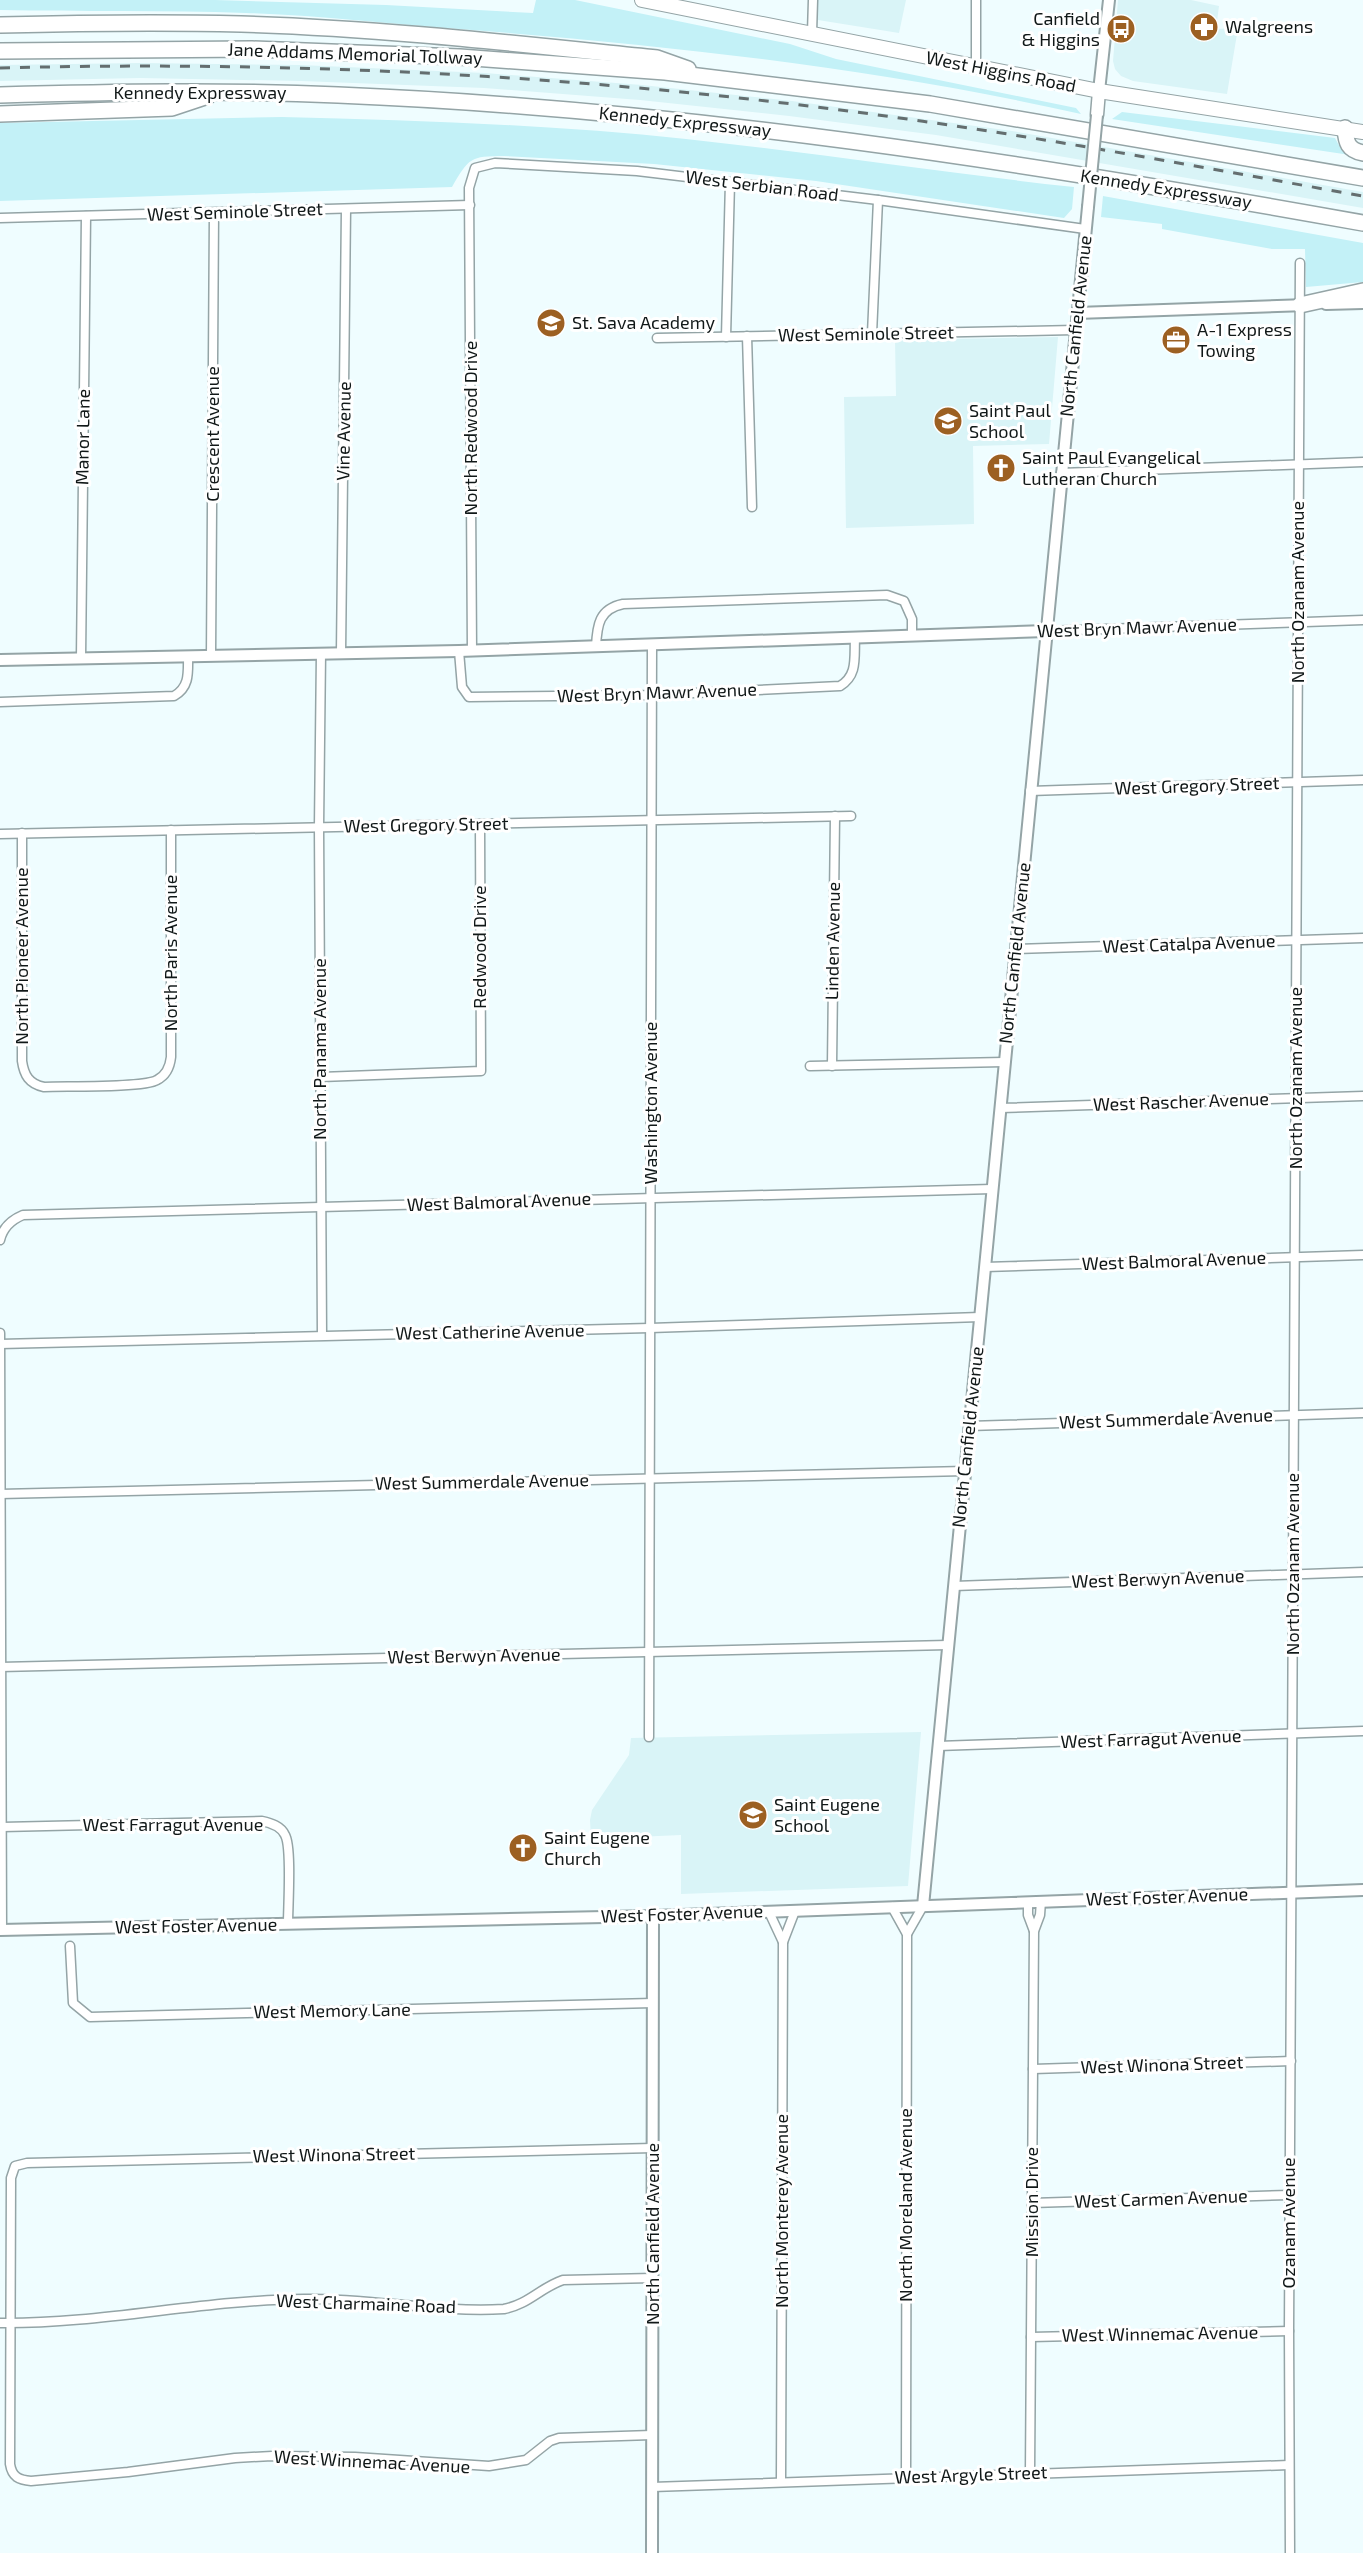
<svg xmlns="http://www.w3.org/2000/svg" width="1363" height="2553" font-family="'Exo 2',sans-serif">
<rect width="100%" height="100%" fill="#effdff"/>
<!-- built -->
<g fill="#d9f4f7">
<path d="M818 0H906L899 33 818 20Z"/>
<path d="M1118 0H1191L1219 6 1216 29 1238 28 1227 94 1133 81 1121 76 1115 69 1113 61Z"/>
<path d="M141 63 300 65 485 73 642 85 792 101 1012 131 1363 192V208L936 135 789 116 640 100 484 88 301 81 140 78 0 81V65Z"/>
<path d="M1058 337 1049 444 973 446 974 524 846 528 844 397 896 396 895 340Z"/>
<path d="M921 1732 908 1886 681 1894V1835L591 1839 590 1820 592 1810 629 1755 631 1738Z"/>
</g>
<!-- green -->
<g fill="#c3f1f7">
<path d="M0 0H215L386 5 533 13 536 0H575L790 44 836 59 1076 108 1081 114C877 68 667 45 459 29 388 24 317 15 246 13 164 10 82 12 0 10Z"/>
<path d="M1122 112 1335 138 1341 149 1350 155 1112 119Z"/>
<path d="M282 117C417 120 552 125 686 139 816 153 944 173 1074 187L1072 209 1064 218 816 181 654 164 504 156C470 156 469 158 452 187L0 201V123Z"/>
<path d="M1103 196 1363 243V282L1306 287 1305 249H1272L1162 229V224L1101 217Z"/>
</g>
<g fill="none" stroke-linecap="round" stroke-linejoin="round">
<!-- minor casing -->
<g stroke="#94a4a6" stroke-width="11">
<g id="minor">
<path d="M812 33 813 0"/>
<path d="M976 68V0"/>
<path d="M0 218 470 205"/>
<path d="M872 334 878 200"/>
<path d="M747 336 752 507"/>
<path d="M726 337 730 182"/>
<path d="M657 338 1075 330"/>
<path d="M1061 473 1363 462"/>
<path d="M1046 631 1363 620"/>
<path d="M596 647C597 625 599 609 623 604L887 595 904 601 912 619V636"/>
<path d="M459 651 462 687 469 697 652 695 840 686C858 675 854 658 855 638"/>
<path d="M472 651 469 188 475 168 495 163 637 171 878 200 1085 229"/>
<path d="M321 653 319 827 322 1335"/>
<path d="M341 653 346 209"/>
<path d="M211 656 214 213"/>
<path d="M81 658 86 216"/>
<path d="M0 702 174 696C190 687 188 672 188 656"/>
<path d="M1030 791 1363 780"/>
<path d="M22 833V1061C24 1075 29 1084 44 1087 64 1086 144 1088 157 1080 167 1075 170 1066 171 1057V830"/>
<path d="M0 834 851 816"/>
<path d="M1015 949 1363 938"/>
<path d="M810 1066 1004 1062"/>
<path d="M832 1066 835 816"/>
<path d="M321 1077 481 1071 480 824"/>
<path d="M1000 1108 1363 1096"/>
<path d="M0 1240C3 1227 11 1220 23 1215L992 1189"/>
<path d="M985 1267 1363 1255"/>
<path d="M0 1333 2 1930"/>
<path d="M0 1344 650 1328 980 1317"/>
<path d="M969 1426 1363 1413"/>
<path d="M0 1494 965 1471"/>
<path d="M954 1586 1363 1572"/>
<path d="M0 1667 948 1645"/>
<path d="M649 1737 652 645"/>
<path d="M938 1746 1363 1731"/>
<path d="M2 1827 262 1821C271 1823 281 1826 285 1835 292 1847 288 1906 288 1924"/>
<path d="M1028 1902V1915L1034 1931"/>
<path d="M892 1907 907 1934 906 2477"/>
<path d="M769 1912 783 1942"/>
<path d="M907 1934 923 1906"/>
<path d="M70 1946 73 2003 90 2017 653 2003"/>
<path d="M1033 2069 1291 2061"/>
<path d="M1032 2203 1289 2195"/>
<path d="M0 2323C102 2324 202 2300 304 2299 371 2298 438 2313 504 2309 529 2304 540 2288 563 2280L653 2278"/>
<path d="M1031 2337 1289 2331"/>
<path d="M652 2435 559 2438 550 2441 526 2460 489 2466 355 2457 272 2456 235 2458 128 2472 31 2481C19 2480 12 2477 10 2464L11 2178 15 2166 27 2163 653 2148"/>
<path d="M1030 2473 1034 1931 1040 1915 1041 1901"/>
<path d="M781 2481 783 1942 795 1911"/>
<path d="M652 2487 1289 2465"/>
<path d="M1290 2553 1289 2331 1300 263"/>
</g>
</g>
<!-- tertiary casing -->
<g stroke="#94a4a6" stroke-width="14">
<g id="tertiary">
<path d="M1099 91 1109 0"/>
<path d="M1326 304 1363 303"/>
<path d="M1077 313 1307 305"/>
<path d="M0 660 459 651 1046 631"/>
<path d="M923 1906 1088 207"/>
<path d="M0 1930 653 1916 1363 1890"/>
<path d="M652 2553 653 1916"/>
</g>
</g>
<!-- secondary casing -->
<g stroke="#94a4a6" stroke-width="15">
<path id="secondary" d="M1097 115 1099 91"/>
</g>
<!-- primary casing -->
<g stroke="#94a4a6" stroke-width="16">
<path id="primary" d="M642 0 1099 91 1363 132"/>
</g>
<!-- motorway casing -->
<g stroke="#94a4a6" stroke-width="18">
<g id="motorway">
<path d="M0 25C80 23 160 22 241 24 380 28 519 44 657 58L688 69"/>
<path d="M0 51 252 49 460 57 665 72 930 104 1363 178"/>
<path d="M0 95C112 92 225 90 338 95 682 109 1024 162 1363 223"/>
<path d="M0 114 172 108 208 96"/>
<path d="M1345 128C1346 143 1348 150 1363 153"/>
<path d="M1300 305 1363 291"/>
</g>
</g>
<!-- minor -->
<use href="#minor" stroke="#fff" stroke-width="8"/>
<!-- tertiary -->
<use href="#tertiary" stroke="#fff" stroke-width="10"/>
<!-- secondary -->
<use href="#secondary" stroke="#fff" stroke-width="12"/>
<!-- primary -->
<use href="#primary" stroke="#fff" stroke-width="14"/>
<!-- motorway -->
<use href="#motorway" stroke="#fff" stroke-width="15"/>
<!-- rail -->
<path stroke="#646e6f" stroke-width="3" stroke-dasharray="10 10" stroke-linecap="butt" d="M0 68C307 60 617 77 921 121 1069 142 1216 170 1363 196"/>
<!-- tertiary-bridge casing -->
<g stroke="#94a4a6" stroke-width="14" stroke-linecap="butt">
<path id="tertiary-bridge" d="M1088 207 1097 115"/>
</g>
<!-- tertiary-bridge -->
<use href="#tertiary-bridge" stroke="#fff" stroke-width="10"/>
</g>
<!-- icons -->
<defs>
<g id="pharmacy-disc" transform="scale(1.5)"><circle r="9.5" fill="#9c6022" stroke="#fff"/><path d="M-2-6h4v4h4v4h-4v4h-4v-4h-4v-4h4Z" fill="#fff"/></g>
<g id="bus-disc" transform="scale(1.5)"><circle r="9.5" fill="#9c6022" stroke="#fff"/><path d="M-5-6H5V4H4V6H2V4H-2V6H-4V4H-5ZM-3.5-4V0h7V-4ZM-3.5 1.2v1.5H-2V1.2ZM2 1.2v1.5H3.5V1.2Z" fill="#fff"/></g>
<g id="school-disc" transform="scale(1.5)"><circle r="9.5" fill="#9c6022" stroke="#fff"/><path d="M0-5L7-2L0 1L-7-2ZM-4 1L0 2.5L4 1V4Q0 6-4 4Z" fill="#fff"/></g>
<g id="office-disc" transform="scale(1.5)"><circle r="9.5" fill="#9c6022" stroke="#fff"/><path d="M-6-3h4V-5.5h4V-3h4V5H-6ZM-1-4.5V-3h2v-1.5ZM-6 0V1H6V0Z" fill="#fff"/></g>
<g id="church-disc" transform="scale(1.5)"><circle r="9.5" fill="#9c6022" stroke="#fff"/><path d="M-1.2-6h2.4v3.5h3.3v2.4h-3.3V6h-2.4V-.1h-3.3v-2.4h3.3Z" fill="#fff"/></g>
</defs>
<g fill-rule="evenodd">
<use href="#pharmacy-disc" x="1204" y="27"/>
<use href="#bus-disc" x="1121" y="29"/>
<use href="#school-disc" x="551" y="323"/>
<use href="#office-disc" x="1176" y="340"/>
<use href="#school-disc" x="948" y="421"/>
<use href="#church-disc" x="1001" y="468"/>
<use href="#school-disc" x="753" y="1815"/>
<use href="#church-disc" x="523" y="1848"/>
</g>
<g text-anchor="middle" stroke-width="6" stroke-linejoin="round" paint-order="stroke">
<!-- poi labels -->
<g font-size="18" fill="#111818" stroke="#fff" text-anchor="start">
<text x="1100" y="25" text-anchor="end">Canfield<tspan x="1100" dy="21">&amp; Higgins</tspan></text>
<text x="1225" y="33">Walgreens</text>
<text x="572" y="329">St. Sava Academy</text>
<text x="1197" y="336">A-1 Express<tspan x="1197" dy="21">Towing</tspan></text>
<text x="969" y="417">Saint Paul<tspan x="969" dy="21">School</tspan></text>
<text x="1022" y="464">Saint Paul Evangelical<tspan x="1022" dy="21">Lutheran Church</tspan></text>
<text x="774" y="1811">Saint Eugene<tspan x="774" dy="21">School</tspan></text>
<text x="544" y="1844">Saint Eugene<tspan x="544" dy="21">Church</tspan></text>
</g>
<!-- street labels -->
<g font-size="18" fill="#111818" stroke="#fff">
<text transform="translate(355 54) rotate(2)" y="6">Jane Addams Memorial Tollway</text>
<text transform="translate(1001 72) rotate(11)" y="6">West Higgins Road</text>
<text x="200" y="99">Kennedy Expressway</text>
<text transform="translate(685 122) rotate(6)" y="6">Kennedy Expressway</text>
<text transform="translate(762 186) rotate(7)" y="6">West Serbian Road</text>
<text transform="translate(1166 189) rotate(9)" y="6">Kennedy Expressway</text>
<text transform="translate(235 212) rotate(-2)" y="6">West Seminole Street</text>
<text transform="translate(1076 326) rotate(-84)" y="6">North Canfield Avenue</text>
<text transform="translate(866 334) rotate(-1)" y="6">West Seminole Street</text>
<text transform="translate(471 428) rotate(-90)" y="6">North Redwood Drive</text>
<text transform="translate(344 431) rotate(-89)" y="6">Vine Avenue</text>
<text transform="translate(213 434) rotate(-90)" y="6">Crescent Avenue</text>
<text transform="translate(83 437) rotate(-89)" y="6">Manor Lane</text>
<text transform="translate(1298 592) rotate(-90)" y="6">North Ozanam Avenue</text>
<text transform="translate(1137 628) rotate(-2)" y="6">West Bryn Mawr Avenue</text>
<text transform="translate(657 693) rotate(-2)" y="6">West Bryn Mawr Avenue</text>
<text transform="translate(1197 786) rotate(-2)" y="6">West Gregory Street</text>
<text transform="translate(426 825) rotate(-1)" y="6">West Gregory Street</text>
<text transform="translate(833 941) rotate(-89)" y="6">Linden Avenue</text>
<text transform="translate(1189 944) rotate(-2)" y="6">West Catalpa Avenue</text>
<text transform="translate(480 947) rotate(-90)" y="6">Redwood Drive</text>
<text transform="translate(171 953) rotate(-90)" y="6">North Paris Avenue</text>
<text transform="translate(1015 953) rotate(-84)" y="6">North Canfield Avenue</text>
<text transform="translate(22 956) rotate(-90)" y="6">North Pioneer Avenue</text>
<text transform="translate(320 1049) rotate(-90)" y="6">North Panama Avenue</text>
<text transform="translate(1296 1078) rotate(-90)" y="6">North Ozanam Avenue</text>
<text transform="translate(1181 1102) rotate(-2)" y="6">West Rascher Avenue</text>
<text transform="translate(651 1103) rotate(-90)" y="6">Washington Avenue</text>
<text transform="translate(499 1202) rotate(-2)" y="6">West Balmoral Avenue</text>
<text transform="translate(1174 1261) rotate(-2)" y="6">West Balmoral Avenue</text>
<text transform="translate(490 1332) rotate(-1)" y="6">West Catherine Avenue</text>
<text transform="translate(1166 1419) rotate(-2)" y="6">West Summerdale Avenue</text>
<text transform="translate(968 1437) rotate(-84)" y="6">North Canfield Avenue</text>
<text transform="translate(482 1482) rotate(-1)" y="6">West Summerdale Avenue</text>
<text transform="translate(1293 1564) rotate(-90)" y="6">North Ozanam Avenue</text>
<text transform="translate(1158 1579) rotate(-2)" y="6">West Berwyn Avenue</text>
<text transform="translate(474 1656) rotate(-1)" y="6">West Berwyn Avenue</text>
<text transform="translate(1151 1739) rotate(-2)" y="6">West Farragut Avenue</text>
<text x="173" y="1831">West Farragut Avenue</text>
<text transform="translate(1167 1897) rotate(-2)" y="6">West Foster Avenue</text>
<text transform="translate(682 1914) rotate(-2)" y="6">West Foster Avenue</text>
<text transform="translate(196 1926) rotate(-1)" y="6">West Foster Avenue</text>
<text transform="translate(332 2011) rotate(-1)" y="6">West Memory Lane</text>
<text transform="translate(1162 2065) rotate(-2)" y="6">West Winona Street</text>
<text transform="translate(334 2155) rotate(-1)" y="6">West Winona Street</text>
<text transform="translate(1161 2199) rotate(-2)" y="6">West Carmen Avenue</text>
<text transform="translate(1032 2202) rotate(-90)" y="6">Mission Drive</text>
<text transform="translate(906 2205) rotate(-90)" y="6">North Moreland Avenue</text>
<text transform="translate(782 2211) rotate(-90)" y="6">North Monterey Avenue</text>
<text transform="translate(1289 2223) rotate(-90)" y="6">Ozanam Avenue</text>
<text transform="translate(653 2234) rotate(-90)" y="6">North Canfield Avenue</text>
<text transform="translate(366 2304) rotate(2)" y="6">West Charmaine Road</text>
<text transform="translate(1160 2334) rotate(-1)" y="6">West Winnemac Avenue</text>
<text transform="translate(372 2462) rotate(3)" y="6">West Winnemac Avenue</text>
<text transform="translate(971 2475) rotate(-2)" y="6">West Argyle Street</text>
</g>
</g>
</svg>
